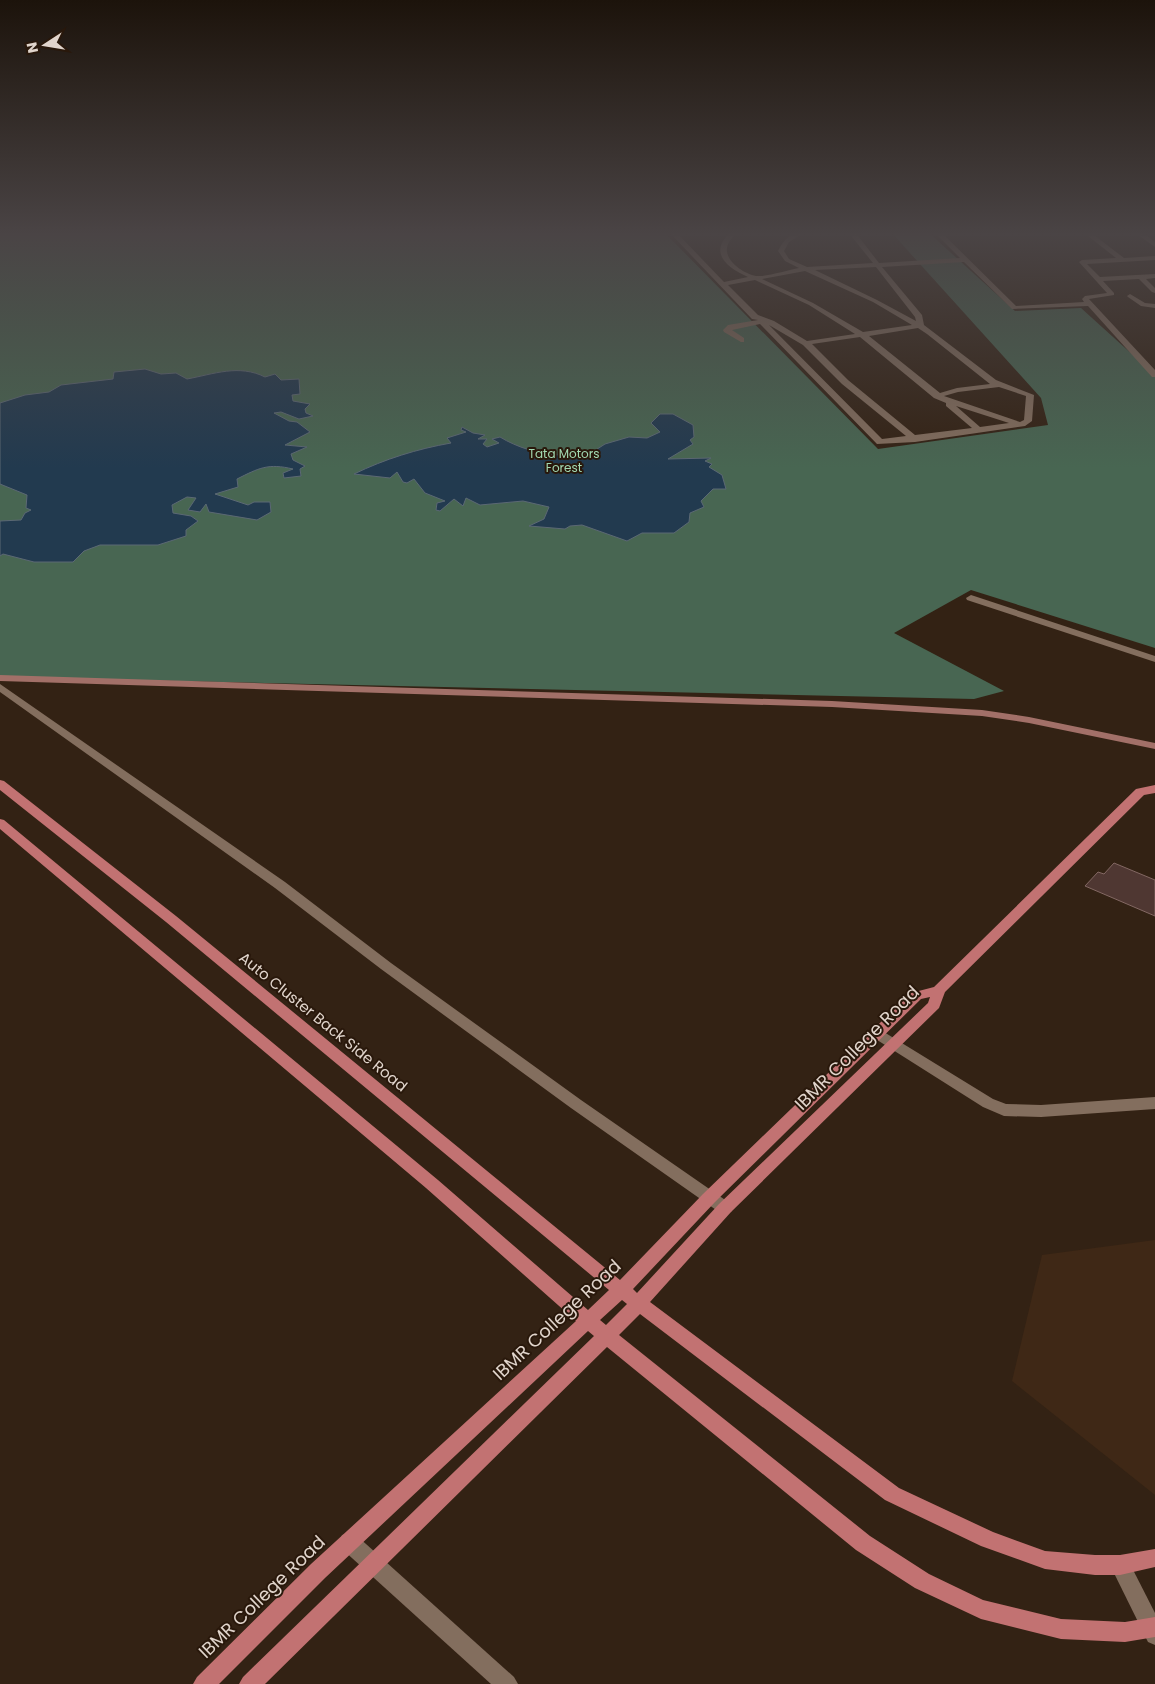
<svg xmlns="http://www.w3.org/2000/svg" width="1155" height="1684" font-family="Poppins,sans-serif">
<rect width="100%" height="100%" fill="#332214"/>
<!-- built -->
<path fill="#3f2816" d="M1155 1240V1495L1012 1381 1042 1255Z"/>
<!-- forest -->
<path fill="#486652" d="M0 232H664L878 449 1048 425 1041 398 891 232H928L1015 311 1081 308 1155 375V648L971 590 894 633 1004 691 974 699 0 677Z"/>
<!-- water -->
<g fill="#223a4f" stroke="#5b6874">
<path d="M145 369 161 374 176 373 187 379C214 374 239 364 265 377L275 374 281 380 299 379 300 394 292 395 293 401 310 404 305 409 306 413 313 416 299 419 281 412 274 413 289 421 297 422 310 432 285 445 307 447 291 454 293 460 305 466 300 469 301 476 284 478 283 473 293 469C268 463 259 468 237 479L238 487 215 494 248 505 254 502H270L271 512 257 520 209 512 206 504 200 512 188 510 196 498 187 497 172 505 173 513 191 516 198 521 186 530V536L158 545H100L84 551 73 562H34L3 554 0 556V521L21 520 25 513 31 510 26 508 27 495 0 484V403L25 395 49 392 61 385 113 379 114 372Z"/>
<path d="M660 414H673L693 425 694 437 690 440 693 444 668 459 711 458 705 461 712 464 709 467 722 475 726 489H713L701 501 704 507 690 513 689 522 674 533H642L627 541 582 525 570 526 565 529 529 526 544 519 549 507 523 501 480 505 466 498 463 506 454 499 440 511 436 510 437 503 445 501 425 493 414 479 407 483 403 482 397 472 390 478 354 474C385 459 417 449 451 443L447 438 466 432 461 430 462 427 473 433 485 435 478 439H487L483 444 487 447 499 443 492 439 500 437C516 447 541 455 560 455 570 455 578 452 588 455L605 444 629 437 647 438 660 432 651 423Z"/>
</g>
<!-- building -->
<path fill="#4f3732" stroke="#836863" d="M1114 863 1155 880V916L1085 886 1098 872 1104 874Z"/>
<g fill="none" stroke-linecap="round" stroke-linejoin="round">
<!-- minor -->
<g fill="#836e5e" fill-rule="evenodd">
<path d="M669 232H676L724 282 748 277C728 268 707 253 731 232H738C733 237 728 241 727 248 725 261 744 274 756 276 766 277 788 270 799 268L785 261 778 251C784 239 791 232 805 232L789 242 784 251 789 259 807 267 873 263 848 232H855L879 263 960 258 934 232H941L1016 306 1084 302 1082 299 1085 296 1107 293 1079 262 1082 260 1116 258 1083 232H1090L1124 258 1155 256V260L1087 264 1100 277 1155 274V278L1146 279 1155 288V293L1152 292 1139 279 1103 281 1114 293V295L1089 299 1155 370V377H1152L1088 306 1012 309 964 262 882 267 922 315 924 325 996 380 1034 395 1032 421 1025 426 915 442 877 444 760 324 732 330 744 338V342H741L724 332 723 330 728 325 758 320 752 319ZM876 267 915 317 916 321 877 300 815 270ZM805 271 873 302 912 325 863 332 813 303 762 279ZM755 280 809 305 855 334 807 341 774 321 758 315 728 285ZM769 325 803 345 842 384 906 436 882 439ZM918 328 927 334 990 384 957 388 940 393 869 336ZM860 337 934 398 946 403V406L972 428 915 435 848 380 812 344ZM999 387 1026 396 1024 420 1020 422 944 396 958 392ZM956 406 1009 423 980 427Z"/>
<path d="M1130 294 1145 303 1155 304V308L1141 306 1128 297 1127 296Z"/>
<path d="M971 595 1155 656V662L967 600 966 598Z"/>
<path d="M879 1029 993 1099 1006 1104 1041 1105 1155 1097V1109L1041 1117 1004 1116 983 1107 874 1038 872 1034 874 1030Z"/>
<path d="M349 1533 356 1535 514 1677 518 1684H491L342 1549 339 1542 342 1535Z"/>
<path d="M1120 1555 1127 1558 1155 1613V1645L1148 1642 1110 1565 1113 1558Z"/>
</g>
<!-- tertiary -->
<g fill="#836e5e" fill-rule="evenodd">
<path d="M1134 232H1142L1155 242V247Z"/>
<path d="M0 684 285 882 391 963 581 1100 731 1204 733 1208 731 1212 725 1214 719 1212 571 1108 381 969 275 888 0 692Z"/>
</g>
<!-- secondary -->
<path fill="#a27068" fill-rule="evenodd" d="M0 675 832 701 982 710 1029 717 1155 743V749L1029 723 982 716 832 707 0 681Z"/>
<!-- primary -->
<path fill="#c27272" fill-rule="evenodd" d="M0 780 4 781 176 916 620 1280 703 1194 911 993 934 987 1136 789 1155 785V793L1144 795 945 992 939 1008 731 1212 650 1302 899 1488 993 1532 1045 1551 1095 1555H1120L1155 1549V1567L1120 1575H1095L1045 1569 981 1546 885 1500 640 1314 619 1335 870 1536 929 1574 983 1600 1061 1619 1125 1622 1155 1617V1637L1125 1642 1061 1639 981 1619 915 1588 856 1550 607 1347 265 1684H239L243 1677 594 1336 588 1331 325 1578 219 1684H193L197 1677 311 1564 576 1321 426 1188 0 829V819L4 820 438 1180 588 1310 609 1290 166 922 0 790ZM930 997 928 1003 719 1204 637 1293 633 1289 715 1202 921 999ZM622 1300 627 1304 606 1325 600 1320Z"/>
</g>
<!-- sky -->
<linearGradient id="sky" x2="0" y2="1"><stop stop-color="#1c130b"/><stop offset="0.5" stop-color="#4a4445"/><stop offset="1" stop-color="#4a4445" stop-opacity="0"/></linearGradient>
<rect width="1155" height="468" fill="url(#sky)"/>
<g text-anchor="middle" stroke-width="4" stroke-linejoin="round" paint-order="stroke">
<!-- far-park labels -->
<g font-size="12" fill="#a3dab3" stroke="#29180b">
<text x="564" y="458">Tata Motors<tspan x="564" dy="14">Forest</tspan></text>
</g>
<!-- street labels -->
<g font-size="15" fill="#e1d5cc" stroke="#29180b">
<text transform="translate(323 1022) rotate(39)" y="5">Auto Cluster Back Side Road</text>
</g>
<!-- near-street labels -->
<g font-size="18" fill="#e1d5cc" stroke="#29180b">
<text transform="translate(857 1048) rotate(-45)" y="6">IBMR College Road</text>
<text transform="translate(557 1320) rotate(-43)" y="6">IBMR College Road</text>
<text transform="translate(262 1597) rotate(-44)" y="6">IBMR College Road</text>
</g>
</g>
<!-- north arrow -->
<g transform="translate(45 45) rotate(258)" stroke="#29180b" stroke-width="4" paint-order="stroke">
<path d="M0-4L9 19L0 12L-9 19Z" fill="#e1d5cc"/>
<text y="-8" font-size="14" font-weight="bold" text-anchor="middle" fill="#e1d5cc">N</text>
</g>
</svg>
